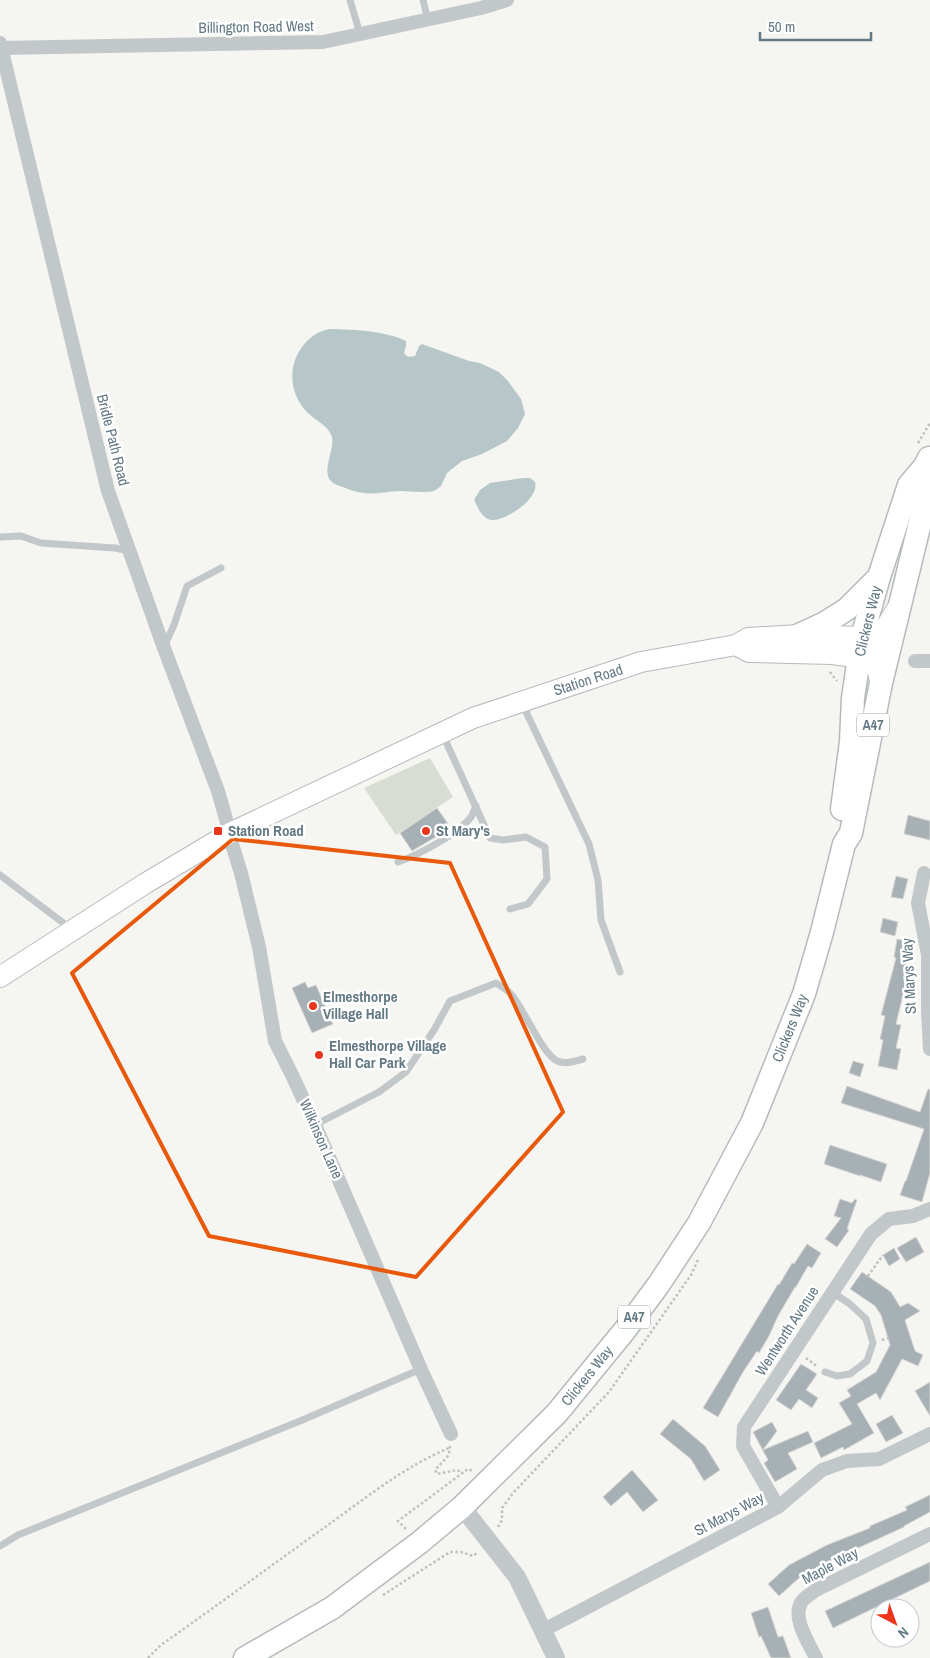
<svg xmlns="http://www.w3.org/2000/svg" width="930" height="1658" font-family="'Archivo Narrow',sans-serif">
<rect width="100%" height="100%" fill="#f5f5f1"/>
<!-- green -->
<path fill="#d7ddd2" d="M430 758 453 797 396 835 364 788Z"/>
<!-- water -->
<g fill="#b7c6c8">
<path d="M330 329C355 330 383 330 406 341V346L404 353C407 358 410 357 415 356L419 346 422 344 469 361 480 363 499 372 508 381 521 399 525 414 518 428 507 441 482 454 462 461 447 473 441 486 434 491C423 493 412 491 400 491 378 492 371 497 348 489 342 486 336 486 331 481 321 471 335 449 332 437 328 425 316 421 308 413 291 397 287 370 300 350 307 339 317 331 330 329Z"/>
<path d="M523 478H530L535 482C540 500 500 525 488 519 480 515 478 507 474 500L480 490 490 483Z"/>
</g>
<!-- building -->
<g fill="#a7b1b5" stroke="#d7d6d4">
<path d="M437 808 451 828 412 851 400 833Z"/>
<path d="M908 815 930 821V840L904 834Z"/>
<path d="M896 876 908 879 903 899 891 897Z"/>
<path d="M883 918 898 922 895 936 880 932Z"/>
<path d="M897 939 912 942 906 969 909 970 896 1024 901 1025 896 1048 901 1049 897 1070 878 1066 883 1040 880 1039 885 1016 881 1015 896 958 894 957Z"/>
<path d="M305 982 308 988 316 985 333 1024 312 1033 292 988Z"/>
<path d="M853 1061 864 1064 860 1077 849 1073Z"/>
<path d="M847 1086 920 1112 928 1089 930 1090V1173L922 1202 900 1195 905 1181H906L924 1129 841 1103Z"/>
<path d="M830 1145 887 1164 881 1182 860 1175V1176L824 1164Z"/>
<path d="M840 1199 852 1203 855 1199 857 1200 847 1229 849 1230 837 1247 825 1239 841 1218 834 1216Z"/>
<path d="M916 1237 924 1252 906 1262 897 1248Z"/>
<path d="M807 1244 821 1253 812 1268 808 1266 796 1287H795L778 1316 769 1336 759 1353 757 1351 743 1372 718 1417 703 1408 778 1284 779 1285 792 1263 794 1264Z"/>
<path d="M894 1248 900 1259 889 1266 883 1255Z"/>
<path d="M862 1272 891 1292 900 1307 908 1303 920 1311 905 1320 915 1351 923 1355 918 1366 902 1359 880 1400 876 1393 857 1404 874 1433 844 1450 843 1447 821 1458 814 1443 852 1424 839 1403 851 1396 847 1390 876 1372 890 1345 881 1315 875 1306 850 1289Z"/>
<path d="M801 1364 817 1374 806 1390 818 1398 812 1408 799 1399 791 1410 776 1400Z"/>
<path d="M930 1382V1416L915 1391Z"/>
<path d="M892 1415 903 1433 886 1442 876 1424Z"/>
<path d="M673 1419 705 1446 720 1470 704 1481 691 1459 660 1434Z"/>
<path d="M772 1422 777 1431 763 1450 808 1431 813 1442 788 1453 797 1469 775 1482 764 1463 768 1460 753 1432Z"/>
<path d="M632 1470 658 1500 643 1512 627 1492 611 1506 603 1497Z"/>
<path d="M930 1495V1512L904 1526V1527L834 1559 799 1578 779 1596 768 1584 789 1565 827 1545 870 1528V1526L907 1510 905 1507Z"/>
<path d="M930 1562V1581L833 1628 825 1611Z"/>
<path d="M768 1607 778 1637 783 1636 791 1658H771L761 1636 759 1637 751 1613Z"/>
</g>
<g fill="none" stroke-linecap="round" stroke-linejoin="round">
<!-- secondary casing -->
<g stroke="#b4bbbe" stroke-width="22">
<g id="secondary">
<path d="M736 645 749 652 832 654 862 658C873 653 889 620 897 609"/>
<path d="M0 977 146 883 230 833 473 718 641 662 736 645 748 638 799 635 862 637 866 638 869 642 881 683"/>
</g>
</g>
<!-- primary casing -->
<g stroke="#b5babd" stroke-width="25">
<g id="primary">
<path d="M799 635 825 623 847 609 877 579"/>
<path d="M842 809 851 742 853 698 862 637 879 577 909 485 925 466 929 458"/>
<path d="M245 1658 332 1608 419 1543 462 1507 557 1413 625 1330 659 1284 699 1223 752 1123 804 994 822 932 844 844 851 833 881 683 928 490 925 466"/>
</g>
</g>
<!-- path -->
<g stroke="#bec0c2" stroke-width="2.5" stroke-dasharray="2.5 2.5" stroke-linecap="butt">
<path d="M918 443 930 423"/>
<path d="M830 672 837 681"/>
<path d="M868 1276 883 1255"/>
<path d="M882 1340 888 1338"/>
<path d="M806 1358 818 1367"/>
<path d="M450 1446 449 1455 435 1470 437 1474 457 1470 463 1473"/>
<path d="M498 1527 502 1520V1508L514 1492 609 1392 691 1275 698 1260"/>
<path d="M406 1529 398 1521 468 1469 473 1471"/>
<path d="M383 1595 450 1552H461L473 1556 478 1552"/>
<path d="M148 1658 161 1645C215 1607 268 1568 321 1530 362 1501 403 1467 449 1448"/>
</g>
<!-- service -->
<g stroke="#c2c7c9" stroke-width="7">
<path d="M350 0 360 34"/>
<path d="M423 0 428 20"/>
<path d="M0 537 21 536 41 543 115 548 129 551"/>
<path d="M164 647 174 625 187 586 221 568"/>
<path d="M526 704 527 714 589 844 598 880 601 920 620 972"/>
<path d="M445 735 447 744 490 838 503 840 526 837 545 847 547 879 528 904 510 909"/>
<path d="M398 862C418 855 458 834 471 817 473 814 474 810 476 806"/>
<path d="M0 875 70 928"/>
<path d="M315 1125 379 1092 406 1072 434 1030 450 1001 496 983C501 986 507 990 511 994 525 1010 541 1052 557 1061 565 1065 575 1061 583 1059"/>
<path d="M825 1372 837 1376 850 1374 867 1361 873 1343 866 1319 850 1304 832 1292"/>
<path d="M0 1546 18 1535 300 1421 421 1369"/>
</g>
<!-- minor -->
<g stroke="#c2c7c9" stroke-width="14">
<path d="M0 43 108 491 164 648 218 791 230 833 232 844 241 873 259 947 275 1041 293 1077 315 1125 423 1374 451 1434"/>
<path d="M0 48 323 42 481 8 507 0"/>
<path d="M915 661H930"/>
<path d="M924 873 918 903 928 955V1012L930 1049"/>
<path d="M778 1507 743 1446 744 1427 871 1234 889 1219 913 1216 930 1209"/>
<path d="M542 1631 778 1507 822 1470 847 1461 879 1459 930 1434"/>
<path d="M816 1658C809 1643 792 1619 801 1603 804 1597 811 1594 816 1590L930 1534"/>
</g>
<!-- tertiary -->
<path stroke="#c2c7c9" stroke-width="18" d="M462 1507 517 1577 556 1658"/>
<!-- secondary -->
<use href="#secondary" stroke="#fff" stroke-width="20"/>
<!-- primary -->
<use href="#primary" stroke="#fff" stroke-width="22"/>
</g>
<!-- marked area -->
<path fill="none" stroke="#e8590c" stroke-width="4" stroke-linejoin="round" d="M233 839 450 863 563 1112 416 1277 209 1236 72 973Z"/>
<!-- markers -->
<g fill="#eb361c" stroke="#fff" stroke-width="2">
<rect x="213" y="826" width="10" height="10" rx="2.5"/>
<circle cx="426" cy="831" r="5"/>
<circle cx="313" cy="1006" r="5"/>
<circle cx="319" cy="1055" r="5"/>
</g>
<g text-anchor="middle" stroke-width="5" stroke-linejoin="round" paint-order="stroke">
<!-- shield labels -->
<g fill="#fff" stroke="#92a1a9" stroke-width="1">
<rect x="857" y="713.5" width="32" height="23" rx="4"/>
<rect x="618" y="1305.5" width="32" height="23" rx="4"/>
</g>
<g font-size="14" font-weight="bold" fill="#637984">
<text x="873" y="730">A47</text>
<text x="634" y="1322">A47</text>
</g>
<!-- street labels -->
<g font-size="15" fill="#637984" stroke="#fff">
<text transform="translate(256 27) rotate(-1)" y="5">Billington Road West</text>
<text transform="translate(113 440) rotate(76)" y="5">Bridle Path Road</text>
<text transform="translate(868 621) rotate(-76)" y="5">Clickers Way</text>
<text transform="translate(588 680) rotate(-18)" y="5">Station Road</text>
<text transform="translate(909 976) rotate(-93)" y="5">St Marys Way</text>
<text transform="translate(790 1028) rotate(-68)" y="5">Clickers Way</text>
<text transform="translate(321 1139) rotate(66)" y="5">Wilkinson Lane</text>
<text transform="translate(787 1331) rotate(-57)" y="5">Wentworth Avenue</text>
<text transform="translate(587 1376) rotate(-51)" y="5">Clickers Way</text>
<text transform="translate(729 1514) rotate(-28)" y="5">St Marys Way</text>
<text transform="translate(830 1566) rotate(-28)" y="5">Maple Way</text>
</g>
<!-- poi labels -->
<g font-size="15" font-weight="bold" fill="#637984" stroke="#fff" text-anchor="start">
<text x="228" y="836">Station Road</text>
<text x="436" y="836">St Mary's</text>
<text x="323" y="1002">Elmesthorpe<tspan x="323" dy="17">Village Hall</tspan></text>
<text x="329" y="1051">Elmesthorpe Village<tspan x="329" dy="17">Hall Car Park</tspan></text>
</g>
</g>
<!-- north arrow -->
<g transform="translate(895 1623) rotate(139)"><circle r="24" fill="#ffffff" stroke="#c1c9ce"/>
<path d="M0-4L9 19L0 12L-9 19Z" fill="#eb361c"/>
<text y="-8" font-size="14" font-weight="bold" text-anchor="middle" fill="#637984">N</text>
</g>
<!-- scale -->
<path d="M760 32v8h111v-8" fill="none" stroke="#637984" stroke-width="2.5"/>
<text x="768" y="32" font-size="15" fill="#637984" stroke="#ffffff" stroke-width="4" paint-order="stroke">50 m</text>
</svg>
